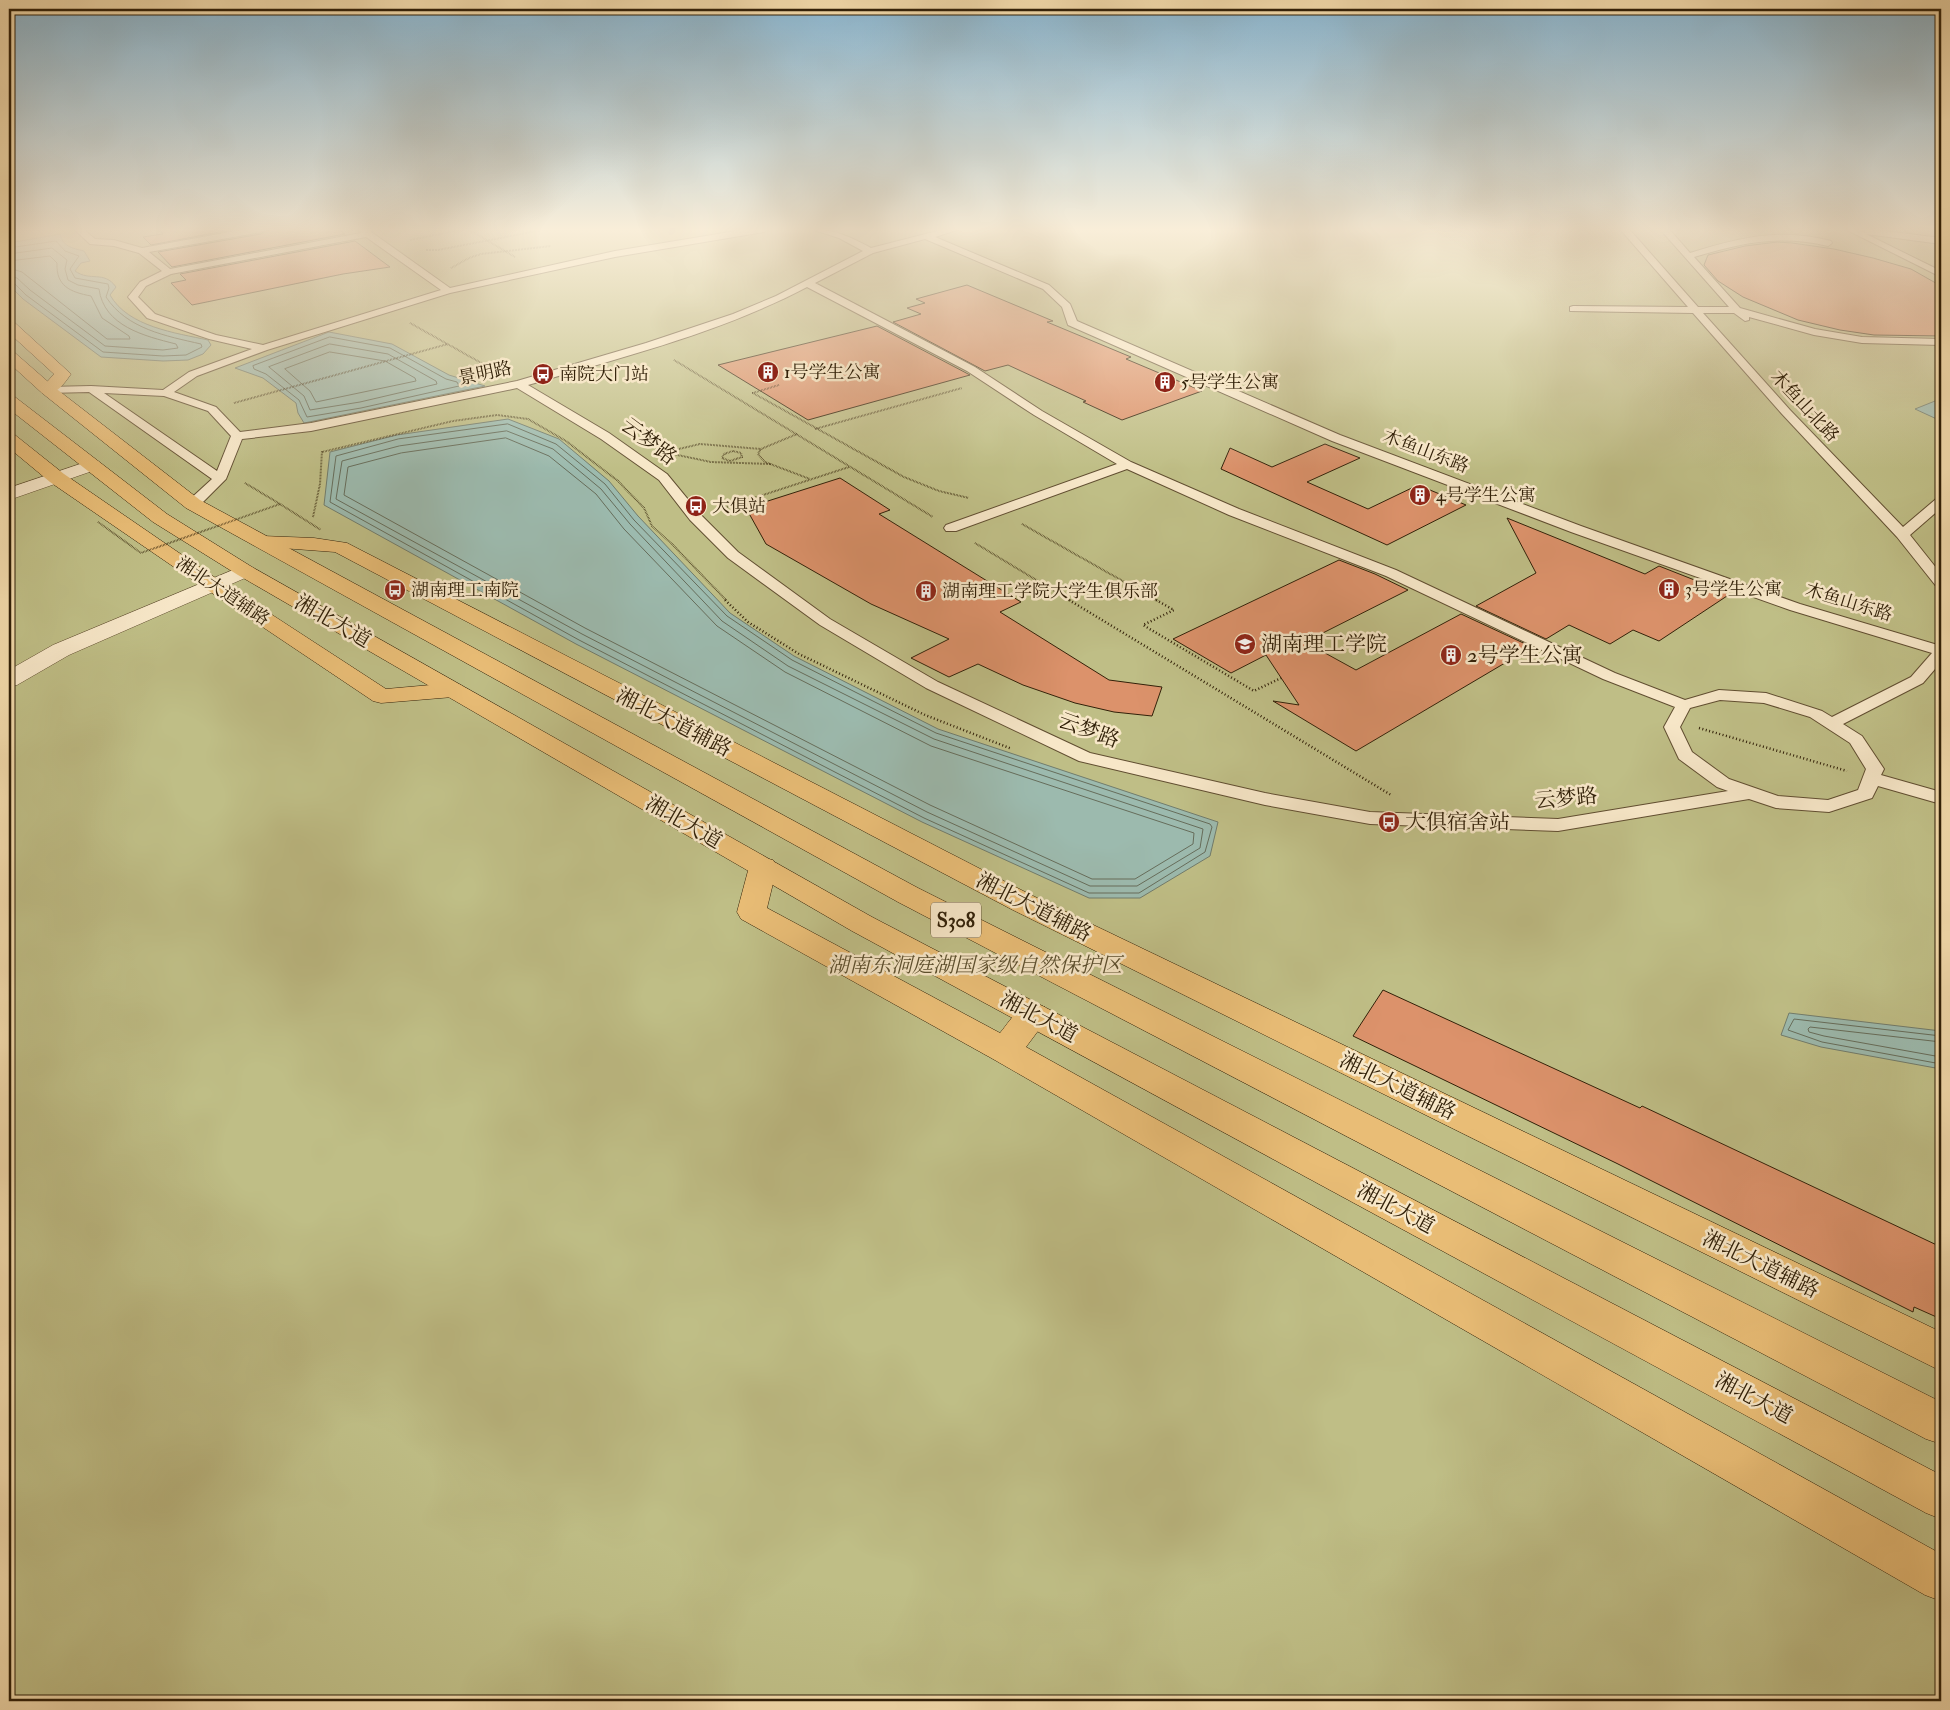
<svg xmlns="http://www.w3.org/2000/svg" width="1950" height="1710" font-family="'IM FELL Double Pica','Noto Serif SC',serif">
<rect width="100%" height="100%" fill="#f2daab"/>
<filter id="stains"><feTurbulence type="fractalNoise" baseFrequency=".004" numOctaves="4"/><feColorMatrix values="0 0 0 0 .2 0 0 0 0 .09 0 0 0 0 .02 0 0 0 .5 -.17"/></filter>
<radialGradient id="worn" r=".72"><stop offset=".6" stop-color="#630" stop-opacity="0"/><stop offset="1" stop-color="#630" stop-opacity=".3"/></radialGradient>
<!-- green -->
<rect fill="#bfbe86" stroke="#786f47" x="9" y="229" width="1932" height="1472"/>
<!-- water -->
<g fill="#9cbaae" stroke="#717c6c">
<path d="M60 234C63 247 72 248 84 251L90 261 81 263 75 271C90 282 104 270 116 287L110 295C128 327 176 333 208 340L211 345 203 354 188 360 163 361 101 357 23 299 9 285V243Z"/>
<path d="M329 332 392 344 449 375 485 386 304 423 298 413 296 403 263 378 235 368Z"/>
<path d="M1935 401 1941 402V421L1915 409Z"/>
<path d="M508 419 559 439 609 481 638 516 730 613 794 656 938 729 1218 822 1210 856 1140 898H1089L922 822 576 644 324 505 330 452 397 435Z"/>
<path d="M1789 1013 1941 1031V1069L1821 1047 1781 1035Z"/>
</g>
<g fill="none" stroke-linecap="round" stroke-linejoin="round">
<!-- shore -->
<g stroke="#666d5b" stroke-width="1">
<path d="M9 248 56 241 65 251 79 256 70 269 75 278 108 284 109 288 106 297C127 329 166 336 201 344L202 347 186 355 163 356 103 352 26 295 14 283 9 282"/>
<path d="M9 254 52 248 67 260 65 269 68 280 78 285 99 289C104 326 144 336 176 344L178 348 163 350 105 346 30 290 17 278 9 276"/>
<path d="M9 261 50 256 57 263C56 286 70 292 91 296L102 318 129 336 130 339H107L22 272 9 268"/>
<path d="M330 337 390 348 446 379 457 382 459 386 361 408 307 417 299 400 266 374 254 369 253 366Z"/>
<path d="M330 344 388 354 436 381 437 384 360 402 310 410 304 396 269 367Z"/>
<path d="M330 352 385 361 415 378 416 381 316 402 310 391 285 369Z"/>
<path d="M508 424 556 444 605 484 634 520 727 616 792 660 936 733 1210 824 1212 827 1205 852 1139 893H1089L924 818 579 640 330 502 336 456 398 439Z"/>
<path d="M507 431 553 449 601 489 630 524 722 621 788 666 934 739 1203 829 1200 848 1137 886H1090L927 812 582 634 336 499 342 461 399 446Z"/>
<path d="M506 438 549 456 596 494 624 529 717 626 785 672 931 746 1194 833 1193 844 1135 879H1092L930 805 585 628 344 495 348 467 401 453Z"/>
<path d="M1941 1036 1794 1019 1788 1030 1822 1042 1941 1064"/>
<path d="M1941 1042 1810 1027 1808 1029 1809 1032 1824 1036 1941 1057"/>
</g>
</g>
<!-- building -->
<g fill="#dc926b" stroke="#312008">
<path d="M159 229H235L151 245 143 237 163 234Z"/>
<path d="M267 229H338L345 234 172 267 158 252 261 234Z"/>
<path d="M355 241 390 267 343 274 192 305 171 283 186 280 180 274Z"/>
<path d="M1777 242 1792 243 1834 249 1873 258 1911 269 1941 286V336L1874 335 1840 330 1798 320 1743 297 1718 281 1704 265 1708 255 1745 246Z"/>
<path d="M967 285 1053 321 1047 322 1131 357 1126 359 1202 391 1122 420 1083 402 1086 401 1008 365 985 371 893 322 921 314 907 308 925 303 916 299Z"/>
<path d="M877 326 970 375 808 420 718 365Z"/>
<path d="M1325 444 1360 458 1307 482 1368 509 1418 485 1466 505 1387 545 1221 469 1230 448 1272 467Z"/>
<path d="M840 478 890 510 879 514 1021 602 1000 612 1109 680 1162 687 1152 716 1114 712 1075 703 1023 685 978 664 949 677 911 658 949 639 871 604 766 544 746 508Z"/>
<path d="M1507 518 1645 574 1659 566 1730 594 1659 641 1633 630 1610 644 1569 625 1546 639 1476 606 1536 573Z"/>
<path d="M1339 560 1375 574 1408 590 1305 642 1356 670 1461 614 1532 647 1356 751 1273 701 1299 705 1266 655 1231 673 1173 639Z"/>
<path d="M1383 990 1640 1108 1642 1106 1941 1247V1319L1914 1307 1913 1312 1616 1163 1353 1036Z"/>
</g>
<g fill="none" stroke-linecap="round" stroke-linejoin="round">
<!-- service casing -->
<g stroke="#614e31" stroke-width="2">
<g id="service">
<path d="M74 229H83L95 239 114 240 142 248 246 229H265L261 232 149 252 170 269 361 233 357 229H367L450 288 615 251 748 229H768L764 232 615 257 450 293 267 350 197 376 174 392 216 407 240 432 311 423 517 381 646 343 733 314 776 296 863 251 839 238 811 229C834 229 851 237 871 248L945 229H960L935 237 1049 285 1070 304 1077 321 1340 435 1581 526 1800 604 1941 646V662L1923 683 1843 724 1862 736 1884 769 1881 775 1941 792V804L1878 786 1872 798 1829 812 1776 808 1749 799 1558 831 1370 824 1265 805 1079 761 926 688 820 625 728 558 690 520 659 480 601 439 517 388 311 431 242 439 226 479 198 507H188L186 504 188 501 212 479 89 392 48 393 42 390 48 387 91 386 163 390 189 372 252 349 209 339 147 318 128 297 140 282 162 271 139 253 114 246 90 244ZM366 237 441 290 263 345 216 335 155 314 138 297 146 286 171 274ZM925 239 1043 289 1062 307 1068 325 1332 441 1571 532 1790 610 1932 653 1911 677 1832 717 1822 711 1766 693 1719 690 1685 700 1615 673 1396 570 1239 509 1131 462 1042 411 975 367 815 283 873 253ZM807 287 967 371 1034 415 1117 464 946 525 944 528 946 531H956L1127 469 1229 515 1386 576 1603 679 1675 707 1664 727 1679 759 1717 787 1728 791 1558 819 1370 812 1265 793 1090 753 938 682 830 619 738 552 700 514 667 474 609 433 528 385C622 357 720 333 807 287ZM104 393 164 396 208 411 231 436 217 471ZM1720 700 1764 703 1810 717 1850 743 1866 769 1858 790 1828 800 1778 796 1729 779 1692 752 1680 727 1690 708Z"/>
<path d="M1620 229H1629L1698 307H1729L1660 229H1669L1690 253C1741 237 1779 228 1831 241L1832 243 1828 246C1780 234 1741 243 1694 257L1740 308 1815 329 1862 337 1941 339V345L1862 343 1814 335 1749 317V320L1745 321 1734 313H1703L1790 410 1903 527 1936 499 1941 498V508L1910 535 1941 574V587L1936 586 1897 537 1782 414 1693 313 1570 311V307L1573 306 1688 307Z"/>
<path d="M1845 229H1856L1865 233V230L1868 229 1941 238V244L1866 234 1941 271V277Z"/>
</g>
</g>
<!-- minor casing -->
<g stroke="#614e31" stroke-width="1">
<g id="minor">
<path d="M92 460 98 461 101 465 98 469 9 500V488Z"/>
<path d="M245 565 252 567 255 571 252 575 69 655 17 685 9 687V670L53 645Z"/>
</g>
</g>
<!-- primary casing -->
<g stroke="#312008" stroke-width="1">
<g id="primary">
<path d="M9 321 14 322 71 374C64 384 55 397 42 393L40 390 54 374 9 333Z"/>
<path d="M9 434 15 435 64 474 220 581 386 689 453 683 461 685 465 690 461 695 453 697 381 703 373 701 206 589 50 482 9 448Z"/>
<path d="M262 536 314 538 347 543 1031 895 1941 1332V1371L1011 909 335 552 255 546 252 542 255 538Z"/>
<path d="M763 858 773 860 777 867 767 908 1000 1033C1014 1016 1021 999 1045 1007L1050 1015 1026 1047 1941 1554V1601L1925 1595 993 1059 741 919 737 912 749 867 753 860Z"/>
</g>
</g>
<!-- trunk casing -->
<g stroke="#312008" stroke-width="1">
<g id="trunk">
<path d="M9 350 14 352 54 387 200 500 918 888 1941 1402V1444L1926 1439 898 902 186 508 42 393 9 363Z"/>
<path d="M9 396 15 397 167 514 252 567 872 917 1941 1475V1519L1926 1513 852 931 238 575 153 522 9 409Z"/>
</g>
</g>
<!-- path-far1 -->
<g stroke="#312008" stroke-width="2" stroke-dasharray="0.5 1" stroke-linecap="butt">
<path d="M468 229 515 257"/>
<path d="M410 240 466 229"/>
<path d="M426 250H438L547 229"/>
<path d="M451 268 469 258 481 254 551 246"/>
<path d="M410 323 492 369"/>
<path d="M674 360 933 517"/>
<path d="M779 385 753 393 904 477 939 491 969 498"/>
<path d="M234 403 448 344"/>
<path d="M815 429 962 388"/>
<path d="M797 434 761 449 758 454 765 462 810 479"/>
<path d="M733 451 741 453 742 457 730 461 722 458 724 454Z"/>
<path d="M322 452 453 421 497 415 528 419 566 441 618 481 644 508 652 526 671 543 727 601"/>
<path d="M666 452 700 444 761 449"/>
<path d="M668 453 711 462 771 464"/>
<path d="M245 483 280 504"/>
<path d="M717 510 849 467"/>
<path d="M313 517 320 484 322 451"/>
<path d="M1022 524 1158 601"/>
<path d="M975 543 1071 601"/>
</g>
<!-- path -->
<g stroke="#312008" stroke-width="2.5" stroke-dasharray="1 2.5" stroke-linecap="butt">
<path d="M725 600 748 622 799 654 925 715 1012 749"/>
<path d="M1069 600 1391 795"/>
<path d="M1156 600 1174 610 1143 625 1254 691 1281 678"/>
<path d="M1699 728 1847 771"/>
</g>
<!-- service -->
<use href="#service" fill="#f7e7c8" fill-rule="evenodd"/>
<!-- minor -->
<use href="#minor" fill="#f7e7c8" fill-rule="evenodd"/>
<!-- primary -->
<use href="#primary" fill="#e9bd76" fill-rule="evenodd"/>
<!-- trunk -->
<use href="#trunk" fill="#e9bd76" fill-rule="evenodd"/>
<!-- path-bridge -->
<path stroke="#312008" stroke-width="2" stroke-dasharray="0.5 1" stroke-linecap="butt" d="M98 522 141 553 280 504 321 530"/>
</g>
<!-- sky -->
<linearGradient id="sky" x2="0" y2="1"><stop stop-color="#89b6d1"/><stop offset="0.49" stop-color="#f9eed9"/><stop offset="1" stop-color="#f9eed9" stop-opacity="0"/></linearGradient>
<rect width="1950" height="469" fill="url(#sky)"/>
<!-- icons -->
<defs>
<g id="building-disc" transform="scale(1.125)"><circle r="9.5" fill="#8f2418" stroke="#f7e7c8"/><path d="M-4-6H4V6H1V3H-1V6H-4ZM-2.5-4.3h1.7v1.8h-1.7ZM.8-4.3h1.7v1.8H.8ZM-2.5-1h1.7V.8h-1.7ZM.8-1h1.7V.8H.8Z" fill="#fff"/></g>
<g id="bus-disc" transform="scale(1.125)"><circle r="9.5" fill="#8f2418" stroke="#f7e7c8"/><path d="M-5-6H5V4H4V6H2V4H-2V6H-4V4H-5ZM-3.5-4V0h7V-4ZM-3.5 1.2v1.5H-2V1.2ZM2 1.2v1.5H3.5V1.2Z" fill="#fff"/></g>
<g id="university-disc" transform="scale(1.125)"><circle r="9.5" fill="#8f2418" stroke="#f7e7c8"/><path d="M0-5L7-2L0 1L-7-2ZM-4 1L0 2.5L4 1V4Q0 6-4 4Z" fill="#fff"/></g>
</defs>
<g fill-rule="evenodd">
<use href="#building-disc" x="768" y="372"/>
<use href="#bus-disc" x="543" y="374"/>
<use href="#building-disc" x="1165" y="382"/>
<use href="#building-disc" x="1420" y="495"/>
<use href="#bus-disc" x="696" y="506"/>
<use href="#building-disc" x="1669" y="589"/>
<use href="#bus-disc" x="395" y="590"/>
<use href="#building-disc" x="926" y="591"/>
<use href="#university-disc" x="1245" y="644"/>
<use href="#building-disc" x="1451" y="655"/>
<use href="#bus-disc" x="1389" y="822"/>
</g>
<g text-anchor="middle" stroke-width="5" stroke-linejoin="round" paint-order="stroke">
<!-- far-poi labels -->
<g font-size="18" fill="#312008" stroke="#f7e7c8" text-anchor="start">
<text x="784" y="378">1号学生公寓</text>
<text x="559" y="380">南院大门站</text>
<text x="1181" y="388">5号学生公寓</text>
<text x="1436" y="501">4号学生公寓</text>
<text x="712" y="512">大俱站</text>
<text x="1685" y="595">3号学生公寓</text>
<text x="411" y="596">湖南理工南院</text>
<text x="942" y="597">湖南理工学院大学生俱乐部</text>
</g>
<!-- far-street labels -->
<g font-size="18" fill="#312008" stroke="#f7e7c8">
<text transform="translate(485 373) rotate(-12)" y="6">景明路</text>
<text transform="translate(1805 406) rotate(47)" y="6">木鱼山北路</text>
<text transform="translate(1426 451) rotate(21)" y="6">木鱼山东路</text>
<text transform="translate(223 591) rotate(34)" y="6">湘北大道辅路</text>
<text transform="translate(1849 602) rotate(17)" y="6">木鱼山东路</text>
</g>
<!-- shield labels -->
<rect fill="#f7e7c8" stroke="#6c5c42" stroke-width="1" x="931" y="902.5" width="50" height="35" rx="4"/>
<g font-size="20" font-weight="bold" fill="#312008">
<text x="956" y="927">S308</text>
</g>
<!-- street labels -->
<g font-size="21" fill="#312008" stroke="#f7e7c8">
<text transform="translate(649 441) rotate(37)" y="7">云梦路</text>
<text transform="translate(333 621) rotate(30)" y="7">湘北大道</text>
<text transform="translate(674 722) rotate(27)" y="7">湘北大道辅路</text>
<text transform="translate(1089 730) rotate(20)" y="7">云梦路</text>
<text transform="translate(1566 798) rotate(-5)" y="7">云梦路</text>
<text transform="translate(684 822) rotate(30)" y="7">湘北大道</text>
<text transform="translate(1034 907) rotate(27)" y="7">湘北大道辅路</text>
<text transform="translate(1039 1017) rotate(28)" y="7">湘北大道</text>
<text transform="translate(1398 1086) rotate(26)" y="7">湘北大道辅路</text>
<text transform="translate(1396 1208) rotate(28)" y="7">湘北大道</text>
<text transform="translate(1761 1264) rotate(26)" y="7">湘北大道辅路</text>
<text transform="translate(1754 1398) rotate(28)" y="7">湘北大道</text>
</g>
<!-- poi labels -->
<g font-size="21" fill="#312008" stroke="#f7e7c8" text-anchor="start">
<text x="1261" y="651">湖南理工学院</text>
<text x="1467" y="662">2号学生公寓</text>
<text x="1405" y="829">大俱宿舍站</text>
</g>
<!-- park labels -->
<g font-size="21" font-style="italic" fill="#5c4f2e" stroke="#f7e7c8">
<text x="975" y="972">湖南东洞庭湖国家级自然保护区</text>
</g>
</g>
<!-- margin -->
<rect width="1950" height="1710" fill="none" stroke="#f2daab" stroke-width="30"/>
<rect x="10" y="10" width="1930" height="1690" fill="none" stroke="#312008" stroke-width="2.5"/>
<rect x="15" y="15" width="1920" height="1680" fill="none" stroke="#312008"/>
<rect width="100%" height="100%" filter="url(#stains)"/>
<rect width="100%" height="100%" fill="url(#worn)"/>
</svg>
